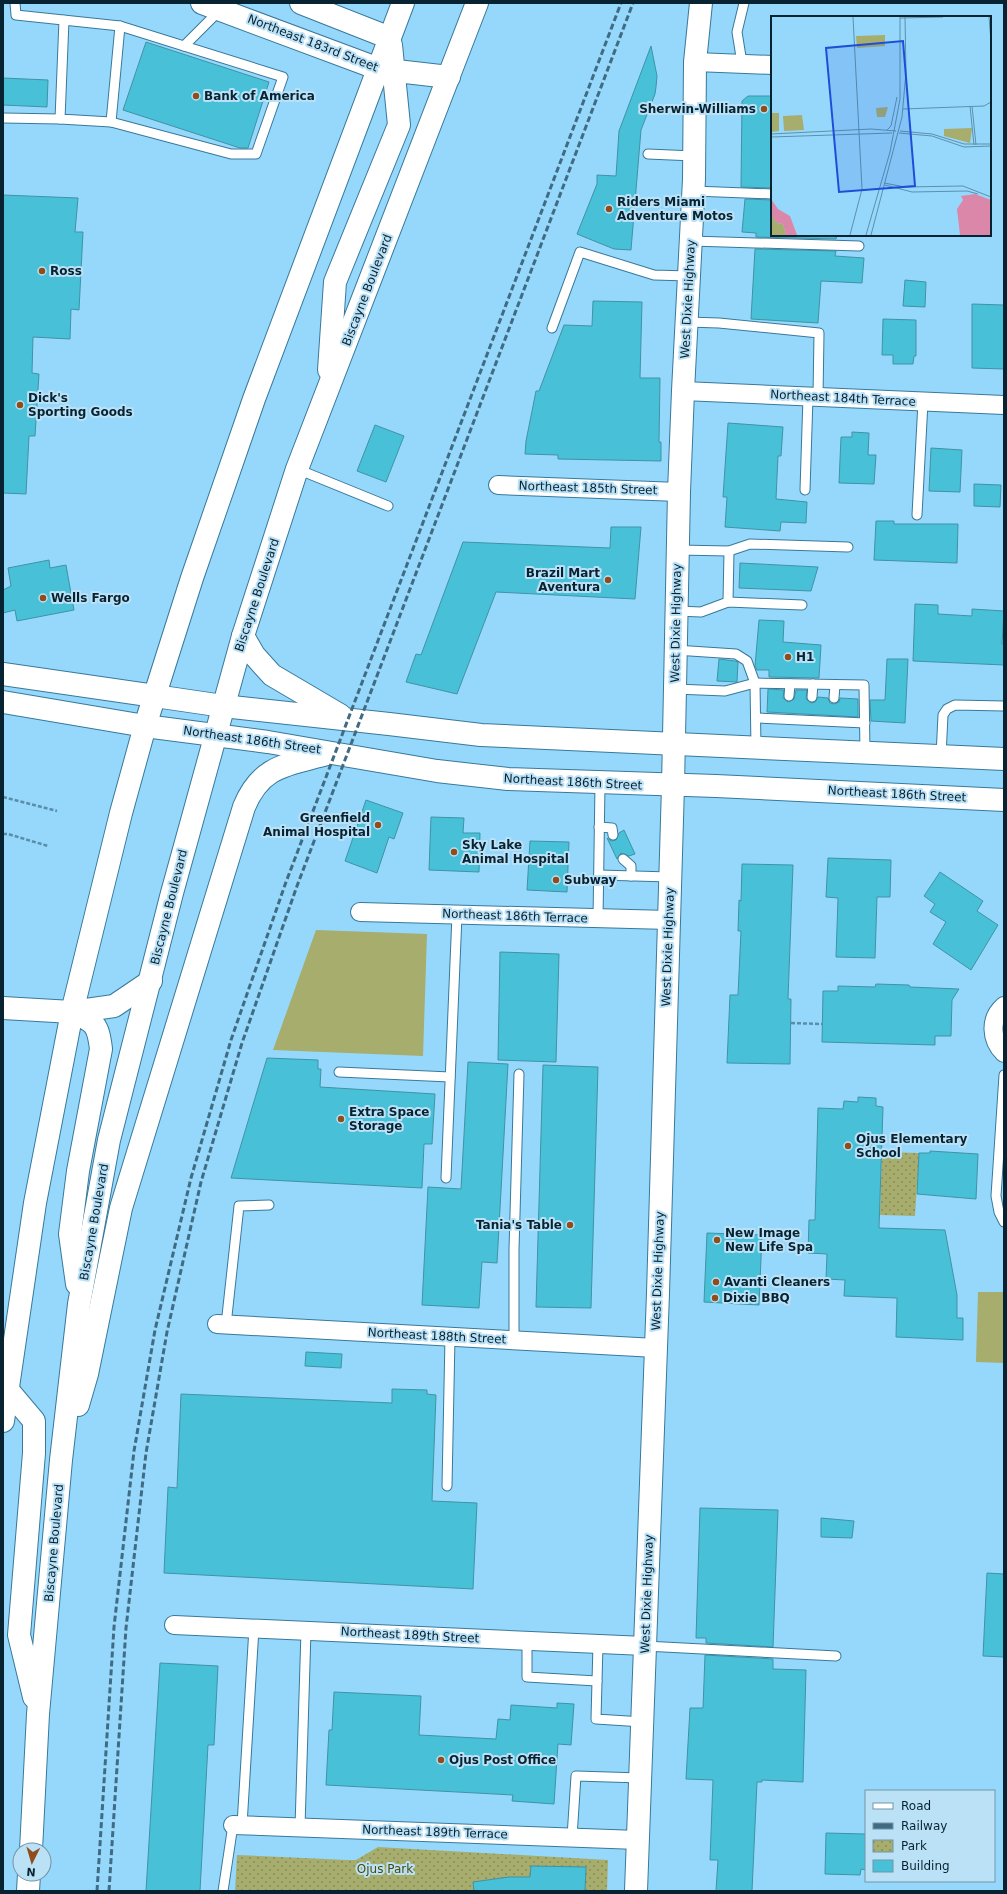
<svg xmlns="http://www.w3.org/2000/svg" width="1007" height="1894" font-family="'DejaVu Sans',sans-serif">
<defs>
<pattern id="park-dots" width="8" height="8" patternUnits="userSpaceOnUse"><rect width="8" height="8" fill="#a6ad6d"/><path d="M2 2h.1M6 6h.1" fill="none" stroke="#858c5a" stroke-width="1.8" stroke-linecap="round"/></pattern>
</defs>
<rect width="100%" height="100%" fill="#96d8fc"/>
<!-- grass -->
<g fill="#a6ad6d">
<path d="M316 930 427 934 423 1056 273 1050Z"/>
<path d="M978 1292H1004V1363L976 1362Z"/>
</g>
<!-- park -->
<g fill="url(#park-dots)">
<path d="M882 1152 919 1153 915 1216 880 1215Z"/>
<path d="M378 1847 608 1860 607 1891H235L237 1855 347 1860H356Z"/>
</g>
<!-- building -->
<g fill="#47c0d8" stroke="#4093a5">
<path d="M146 42 269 82 248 148H240L123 110Z"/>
<path d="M651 46 657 76 656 87 655 94 641 130 631 250 614 249 577 234 597 184V175L616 176 619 131Z"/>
<path d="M3 78 48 80 47 107 3 105Z"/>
<path d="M748 96H772V188L741 187 742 101Z"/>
<path d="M3 195 78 198 75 232H83L79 310 71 309 70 339 33 337 32 373 39 374 35 436H29L26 494 3 493Z"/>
<path d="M745 199 772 200V235H837L836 239 756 237V233L742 232Z"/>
<path d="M755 249 836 251 835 256 864 258 862 283 821 281 818 323 751 319Z"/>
<path d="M905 280 926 282 925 307 903 306Z"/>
<path d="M593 301 642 302 640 378H660L659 442H661V461L558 459V455L525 454 526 441 536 391H539L564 325 592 326Z"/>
<path d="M972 304 1004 305V369L972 368Z"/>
<path d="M883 319 916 320V356H914L913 364H893V355H882Z"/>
<path d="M728 423 783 427 781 456H778L776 499 807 502 806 523 781 522 780 531 725 527 727 497H723Z"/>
<path d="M375 425 404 436 386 482 357 471Z"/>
<path d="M852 432 869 433 868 455H876L874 484 839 483 841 437H852Z"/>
<path d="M931 448 962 450 960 492 929 491Z"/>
<path d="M974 484 1001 485 1000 507 974 506Z"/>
<path d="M876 521H894V524H958L957 563 874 560Z"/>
<path d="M611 527H641L635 599 496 592 457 694 406 682 416 654 421 655 463 542 610 548Z"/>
<path d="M49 560 50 568 66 565 74 610 17 621 15 610 3 613V590L11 586 8 568Z"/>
<path d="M740 563 818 567 811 591 739 588Z"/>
<path d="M915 604 938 605V614L972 616V609L1004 611 1002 644H1004V665L913 661Z"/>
<path d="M759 620 784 621 783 642 821 645 819 678 769 677V670H757L755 666Z"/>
<path d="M719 659 735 661 738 662 737 682 717 681Z"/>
<path d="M887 659H908L905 723 871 721 870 700H885Z"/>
<path d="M768 689 784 690 783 698 788 702 794 699 796 690H807L806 699 811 703 815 702 818 697 828 698 830 703 834 704 839 702 840 698 858 699V717L767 712Z"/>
<path d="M366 800 403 813 394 839 389 837 377 873 345 861Z"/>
<path d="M431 817 464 818 463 833H480L479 872 429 870Z"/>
<path d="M624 830 635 854 629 856 621 853 617 859 607 838 611 841 616 840 619 833Z"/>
<path d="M530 841 569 842 567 892 527 890Z"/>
<path d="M828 858 891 860 890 897H877L875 958 836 957 838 898 826 897Z"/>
<path d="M742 864 793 865 788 999H791L790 1064 727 1063 730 995H738L741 931H738L739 900 741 901Z"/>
<path d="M940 872 983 901 977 911 998 925 971 970 933 944 946 922 930 912 935 904 924 896Z"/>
<path d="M500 952 559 954 556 1062 498 1060Z"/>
<path d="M876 984 909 985 910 987 959 989 952 1000 951 1036H935V1045L822 1042 823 991H838V986L875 987Z"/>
<path d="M267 1058 318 1060V1069H321L320 1087 435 1094 432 1144H424L422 1188 231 1178Z"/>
<path d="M468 1062 508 1064 497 1263 482 1262 479 1308 422 1305 428 1187 461 1189Z"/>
<path d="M543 1065 598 1067 591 1308 536 1307Z"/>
<path d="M858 1097 876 1098V1106L883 1107 879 1228 945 1230 957 1295V1318H963V1340L896 1337 897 1298 844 1296 845 1280 826 1279 827 1254 808 1253 809 1220H815L818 1108 843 1109 844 1101 858 1102Z"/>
<path d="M930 1151 978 1154 976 1199 917 1194 919 1153H930Z"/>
<path d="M707 1233 762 1235 759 1305 704 1302Z"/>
<path d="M306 1352 342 1354 341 1368 305 1366Z"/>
<path d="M392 1389 427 1390V1394L436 1395 432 1501 477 1503 473 1589 164 1573 168 1487 177 1488 181 1394 392 1403Z"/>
<path d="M700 1508 778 1510 773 1647 706 1643V1638H696Z"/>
<path d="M821 1518 854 1521 852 1538 821 1537Z"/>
<path d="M987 1573 1004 1574V1657L983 1656Z"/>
<path d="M705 1655 773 1659V1669L806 1670 803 1782 762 1780V1782H757L752 1891H716L718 1860H710L713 1780 686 1779 690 1708H703Z"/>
<path d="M160 1663 218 1666 214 1745H208L200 1891H146Z"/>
<path d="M334 1692 421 1696 419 1735 496 1739 498 1719 510 1720 511 1705 557 1708V1703L574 1704 571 1745 558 1744 554 1804 512 1801 513 1795 326 1785 329 1730H332Z"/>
<path d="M826 1833 866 1834V1870L861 1869 860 1875 825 1874Z"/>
<path d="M531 1866 586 1867 585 1891H474L473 1882 509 1877H530Z"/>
</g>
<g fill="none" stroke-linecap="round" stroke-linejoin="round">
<!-- service casing -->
<g stroke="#38799a" stroke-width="11">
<g id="service">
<path d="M15 3 16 15 120 26 283 77 256 154H231L111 122 60 119 64 20"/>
<path d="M184 46 220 10"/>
<path d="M742 63 737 32 744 3"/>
<path d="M3 118 60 119"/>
<path d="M111 122 120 26"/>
<path d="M648 154 694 156"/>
<path d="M694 191 772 194"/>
<path d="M691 241 859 246"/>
<path d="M687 322 719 323 819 333 818 397"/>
<path d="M552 328 580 252 654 275 689 276"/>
<path d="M297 469 388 506"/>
<path d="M805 490 808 397"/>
<path d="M917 515 923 402"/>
<path d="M678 550 729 551 750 544 848 547"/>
<path d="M728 602 729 551"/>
<path d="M677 611 701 612 728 602 802 605"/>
<path d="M675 650 736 654 747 661 755 683 756 748"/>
<path d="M675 689 725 691 755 683 864 685 865 753"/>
<path d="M789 696 790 684"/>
<path d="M812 697 813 684"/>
<path d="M834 698 835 685"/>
<path d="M756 718 865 723"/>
<path d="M941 756 943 715 947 709 955 705 1004 706"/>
<path d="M599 827 612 828 613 835"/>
<path d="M623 859 631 866V876"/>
<path d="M599 875 670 877"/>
<path d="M598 919 600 784"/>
<path d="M339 1072 450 1077"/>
<path d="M1004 1075 996 1196 999 1212 1004 1222"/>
<path d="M446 1178 457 915"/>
<path d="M226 1325 239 1206 269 1205"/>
<path d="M514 1341V1249L519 1074"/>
<path d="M447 1486 450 1337"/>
<path d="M527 1641V1677L597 1681"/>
<path d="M598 1644 596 1719 643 1722"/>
<path d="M645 1646 836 1656"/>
<path d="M242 1825 254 1628"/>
<path d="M300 1827 306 1631"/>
<path d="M572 1837 576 1776 641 1778"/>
<path d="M223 1891 233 1825"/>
</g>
</g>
<!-- minor casing -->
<g stroke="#38799a" stroke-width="20">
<g id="minor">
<path d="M695 62 772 65"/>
<path d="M683 391 1004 405"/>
<path d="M498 485 679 492"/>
<path d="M360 912 669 920"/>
<path d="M1004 1006C989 1019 991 1040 1004 1053"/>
<path d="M217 1324 656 1348"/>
<path d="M174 1625 645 1646"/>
<path d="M233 1825 638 1840"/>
</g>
</g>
<!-- tertiary casing -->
<g stroke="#38799a" stroke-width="24">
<g id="tertiary">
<path d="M202 3 379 69 449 77"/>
<path d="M301 3 390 38"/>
<path d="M3 674 155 696"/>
<path d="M3 702 145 726"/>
<path d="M3 1008 72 1012"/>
<path d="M636 1891 658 1293 673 786 679 492 683 391 694 179 695 62 701 3"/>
</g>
</g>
<!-- primary casing -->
<g stroke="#38799a" stroke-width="24">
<g id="primary">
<path d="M329 370 335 282 399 125 391 45"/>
<path d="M243 636 254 655 272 675 340 715"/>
<path d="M155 696 223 706 389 724 481 735 1004 759"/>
<path d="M145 726 268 742 437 771 508 779 716 786 1004 800"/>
<path d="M72 1012C95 1022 98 1024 101 1049L78 1171 70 1234 77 1284"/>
<path d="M72 1012 114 1006 151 981"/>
<path d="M7 1389 34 1421V1453L19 1635 34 1697"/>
<path d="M78 1405 87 1374 121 1208 244 807C261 765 287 765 327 754"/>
<path d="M3 1421 35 1203 72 1012 121 813 145 726 192 578 254 399 403 3"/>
<path d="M31 1850 38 1714 61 1460 79 1304 109 1140 172 893 243 636 297 469 477 3"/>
<path d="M28 1891 29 1874"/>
</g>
</g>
<!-- path -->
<g stroke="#5b8da8" stroke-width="2.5" stroke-dasharray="4 2" stroke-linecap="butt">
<path d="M3 797 57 811"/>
<path d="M3 834H8L48 846"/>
<path d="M791 1023 822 1024"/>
</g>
<!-- service -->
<use href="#service" stroke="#fff" stroke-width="9"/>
<!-- minor -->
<use href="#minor" stroke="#fff" stroke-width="18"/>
<!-- tertiary -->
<use href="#tertiary" stroke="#fff" stroke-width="22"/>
<!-- primary -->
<use href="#primary" stroke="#fff" stroke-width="22"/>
<!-- rail -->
<g stroke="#406b82" stroke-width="3" stroke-dasharray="6 3" stroke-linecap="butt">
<path d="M97 1891 114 1627 134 1451 155 1330 191 1178 231 1040 286 882 621 3"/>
<path d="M109 1891 126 1628 146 1453 167 1332 201 1182 242 1043 297 886 633 3"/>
</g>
</g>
<!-- markers -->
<g fill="#8f4d1b" stroke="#bbe1f7" stroke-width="1.5">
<circle cx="196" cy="96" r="4"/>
<circle cx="764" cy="109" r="4"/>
<circle cx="609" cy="209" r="4"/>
<circle cx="42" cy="271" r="4"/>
<circle cx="20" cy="405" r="4"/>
<circle cx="608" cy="580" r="4"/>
<circle cx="43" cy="598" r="4"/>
<circle cx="788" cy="657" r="4"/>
<circle cx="378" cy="825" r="4"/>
<circle cx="454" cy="852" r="4"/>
<circle cx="556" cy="880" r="4"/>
<circle cx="341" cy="1119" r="4"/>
<circle cx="848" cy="1146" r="4"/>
<circle cx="570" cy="1225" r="4"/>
<circle cx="717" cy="1240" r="4"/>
<circle cx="716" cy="1282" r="4"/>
<circle cx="715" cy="1298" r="4"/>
<circle cx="441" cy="1760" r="4"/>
</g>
<g text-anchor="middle" stroke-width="4" stroke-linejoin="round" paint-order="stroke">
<!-- street labels -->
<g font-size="12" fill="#072331" stroke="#bbe1f7">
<text transform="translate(313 43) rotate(21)" y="4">Northeast 183rd Street</text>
<text transform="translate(367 290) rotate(-69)" y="4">Biscayne Boulevard</text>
<text transform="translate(688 299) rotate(-87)" y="4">West Dixie Highway</text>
<text transform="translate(843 398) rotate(3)" y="4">Northeast 184th Terrace</text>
<text transform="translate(588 488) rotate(2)" y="4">Northeast 185th Street</text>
<text transform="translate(257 595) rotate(-72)" y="4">Biscayne Boulevard</text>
<text transform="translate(676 623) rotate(-89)" y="4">West Dixie Highway</text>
<text transform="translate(252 740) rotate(8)" y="4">Northeast 186th Street</text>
<text transform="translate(573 782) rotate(3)" y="4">Northeast 186th Street</text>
<text transform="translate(897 794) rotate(3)" y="4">Northeast 186th Street</text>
<text transform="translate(169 907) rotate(-76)" y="4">Biscayne Boulevard</text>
<text transform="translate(515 916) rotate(2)" y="4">Northeast 186th Terrace</text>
<text transform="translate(668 947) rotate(-88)" y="4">West Dixie Highway</text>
<text transform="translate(94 1222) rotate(-80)" y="4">Biscayne Boulevard</text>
<text transform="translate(658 1271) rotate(-88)" y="4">West Dixie Highway</text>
<text transform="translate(437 1336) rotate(3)" y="4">Northeast 188th Street</text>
<text transform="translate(54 1543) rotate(-85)" y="4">Biscayne Boulevard</text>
<text transform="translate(647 1594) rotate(-88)" y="4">West Dixie Highway</text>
<text transform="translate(410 1635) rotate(3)" y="4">Northeast 189th Street</text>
<text transform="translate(435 1832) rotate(2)" y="4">Northeast 189th Terrace</text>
</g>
<!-- poi labels -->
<g font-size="12" font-weight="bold" fill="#072331" stroke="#bbe1f7" text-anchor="start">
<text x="204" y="100">Bank of America</text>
<text x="756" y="113" text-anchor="end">Sherwin-Williams</text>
<text x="617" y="206">Riders Miami<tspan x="617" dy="14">Adventure Motos</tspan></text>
<text x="50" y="275">Ross</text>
<text x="28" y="402">Dick's<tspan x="28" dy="14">Sporting Goods</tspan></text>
<text x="600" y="577" text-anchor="end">Brazil Mart<tspan x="600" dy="14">Aventura</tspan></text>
<text x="51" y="602">Wells Fargo</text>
<text x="796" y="661">H1</text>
<text x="370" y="822" text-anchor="end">Greenfield<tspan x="370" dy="14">Animal Hospital</tspan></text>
<text x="462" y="849">Sky Lake<tspan x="462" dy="14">Animal Hospital</tspan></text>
<text x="564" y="884">Subway</text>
<text x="349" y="1116">Extra Space<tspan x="349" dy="14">Storage</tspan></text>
<text x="856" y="1143">Ojus Elementary<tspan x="856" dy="14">School</tspan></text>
<text x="562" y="1229" text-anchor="end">Tania's Table</text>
<text x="725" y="1237">New Image<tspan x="725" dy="14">New Life Spa</tspan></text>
<text x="724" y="1286">Avanti Cleaners</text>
<text x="723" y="1302">Dixie BBQ</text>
<text x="449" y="1764">Ojus Post Office</text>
</g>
<!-- park labels -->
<g font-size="12" fill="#474b07" stroke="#bbe1f7">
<text x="385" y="1873">Ojus Park</text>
</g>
</g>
<!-- overview -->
<g transform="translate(771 16)">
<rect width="220" height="220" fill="#96d8fc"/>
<path d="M117 91 114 101H106L105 92ZM0 97H8V115L0 116ZM31 99 33 114 13 115 12 100ZM201 112 199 127 173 120V113Z" fill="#a6ad6d"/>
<path d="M114 19V30L86 32 85 20ZM0 198 6 207 12 208 15 219H0Z" fill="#a6ad6d"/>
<path d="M204 178 220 184V219H189L186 193 192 184 190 180ZM0 183 7 193 19 200 26 219H15L12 208 6 207 1 200Z" fill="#da87aa"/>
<path fill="none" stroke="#5d90ab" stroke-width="1" d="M218 1 220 26M129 2 172 1M199 90 203 129M201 90 205 129M132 93 213 90 220 86M116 114 120 110 126 81M129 115 161 118 193 128H220M128 117 161 120 193 131 220 130M0 118 100 113 125 115M0 121 121 117M113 167 134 171 192 170 220 181M114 169 141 176 196 175 207 178M79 219 91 173 82 1M95 219 119 136 129 83V1M100 219 131 101 135 56 134 1"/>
<path fill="#1d4ed8" fill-opacity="0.15" stroke="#1d4ed8" stroke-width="2" d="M132 25 144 170 68 176 55 32Z"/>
<rect width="220" height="220" fill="none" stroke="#072331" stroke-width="2"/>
</g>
<!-- border -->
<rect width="1007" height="1894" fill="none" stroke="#072331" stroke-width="8"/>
<!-- legend -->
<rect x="865" y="1790" width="130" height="92" fill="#bbe1f7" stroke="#7395a8"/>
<rect x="873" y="1803" width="20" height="6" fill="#ffffff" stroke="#7395a8"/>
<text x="901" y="1810" font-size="12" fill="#072331">Road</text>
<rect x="873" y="1823" width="20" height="6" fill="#406b82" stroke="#7395a8"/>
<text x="901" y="1830" font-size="12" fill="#072331">Railway</text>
<rect x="873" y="1840" width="20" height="12" fill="url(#park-dots)" stroke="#7395a8"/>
<text x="901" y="1850" font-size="12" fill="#072331">Park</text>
<rect x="873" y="1860" width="20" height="12" fill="#47c0d8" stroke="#7395a8"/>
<text x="901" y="1870" font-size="12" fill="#072331">Building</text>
<!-- north arrow -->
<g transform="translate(32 1862) rotate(185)"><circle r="19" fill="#bbe1f7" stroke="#7395a8"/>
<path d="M0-3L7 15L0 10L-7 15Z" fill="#8f4d1b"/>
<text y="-6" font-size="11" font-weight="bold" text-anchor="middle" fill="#072331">N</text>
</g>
</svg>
